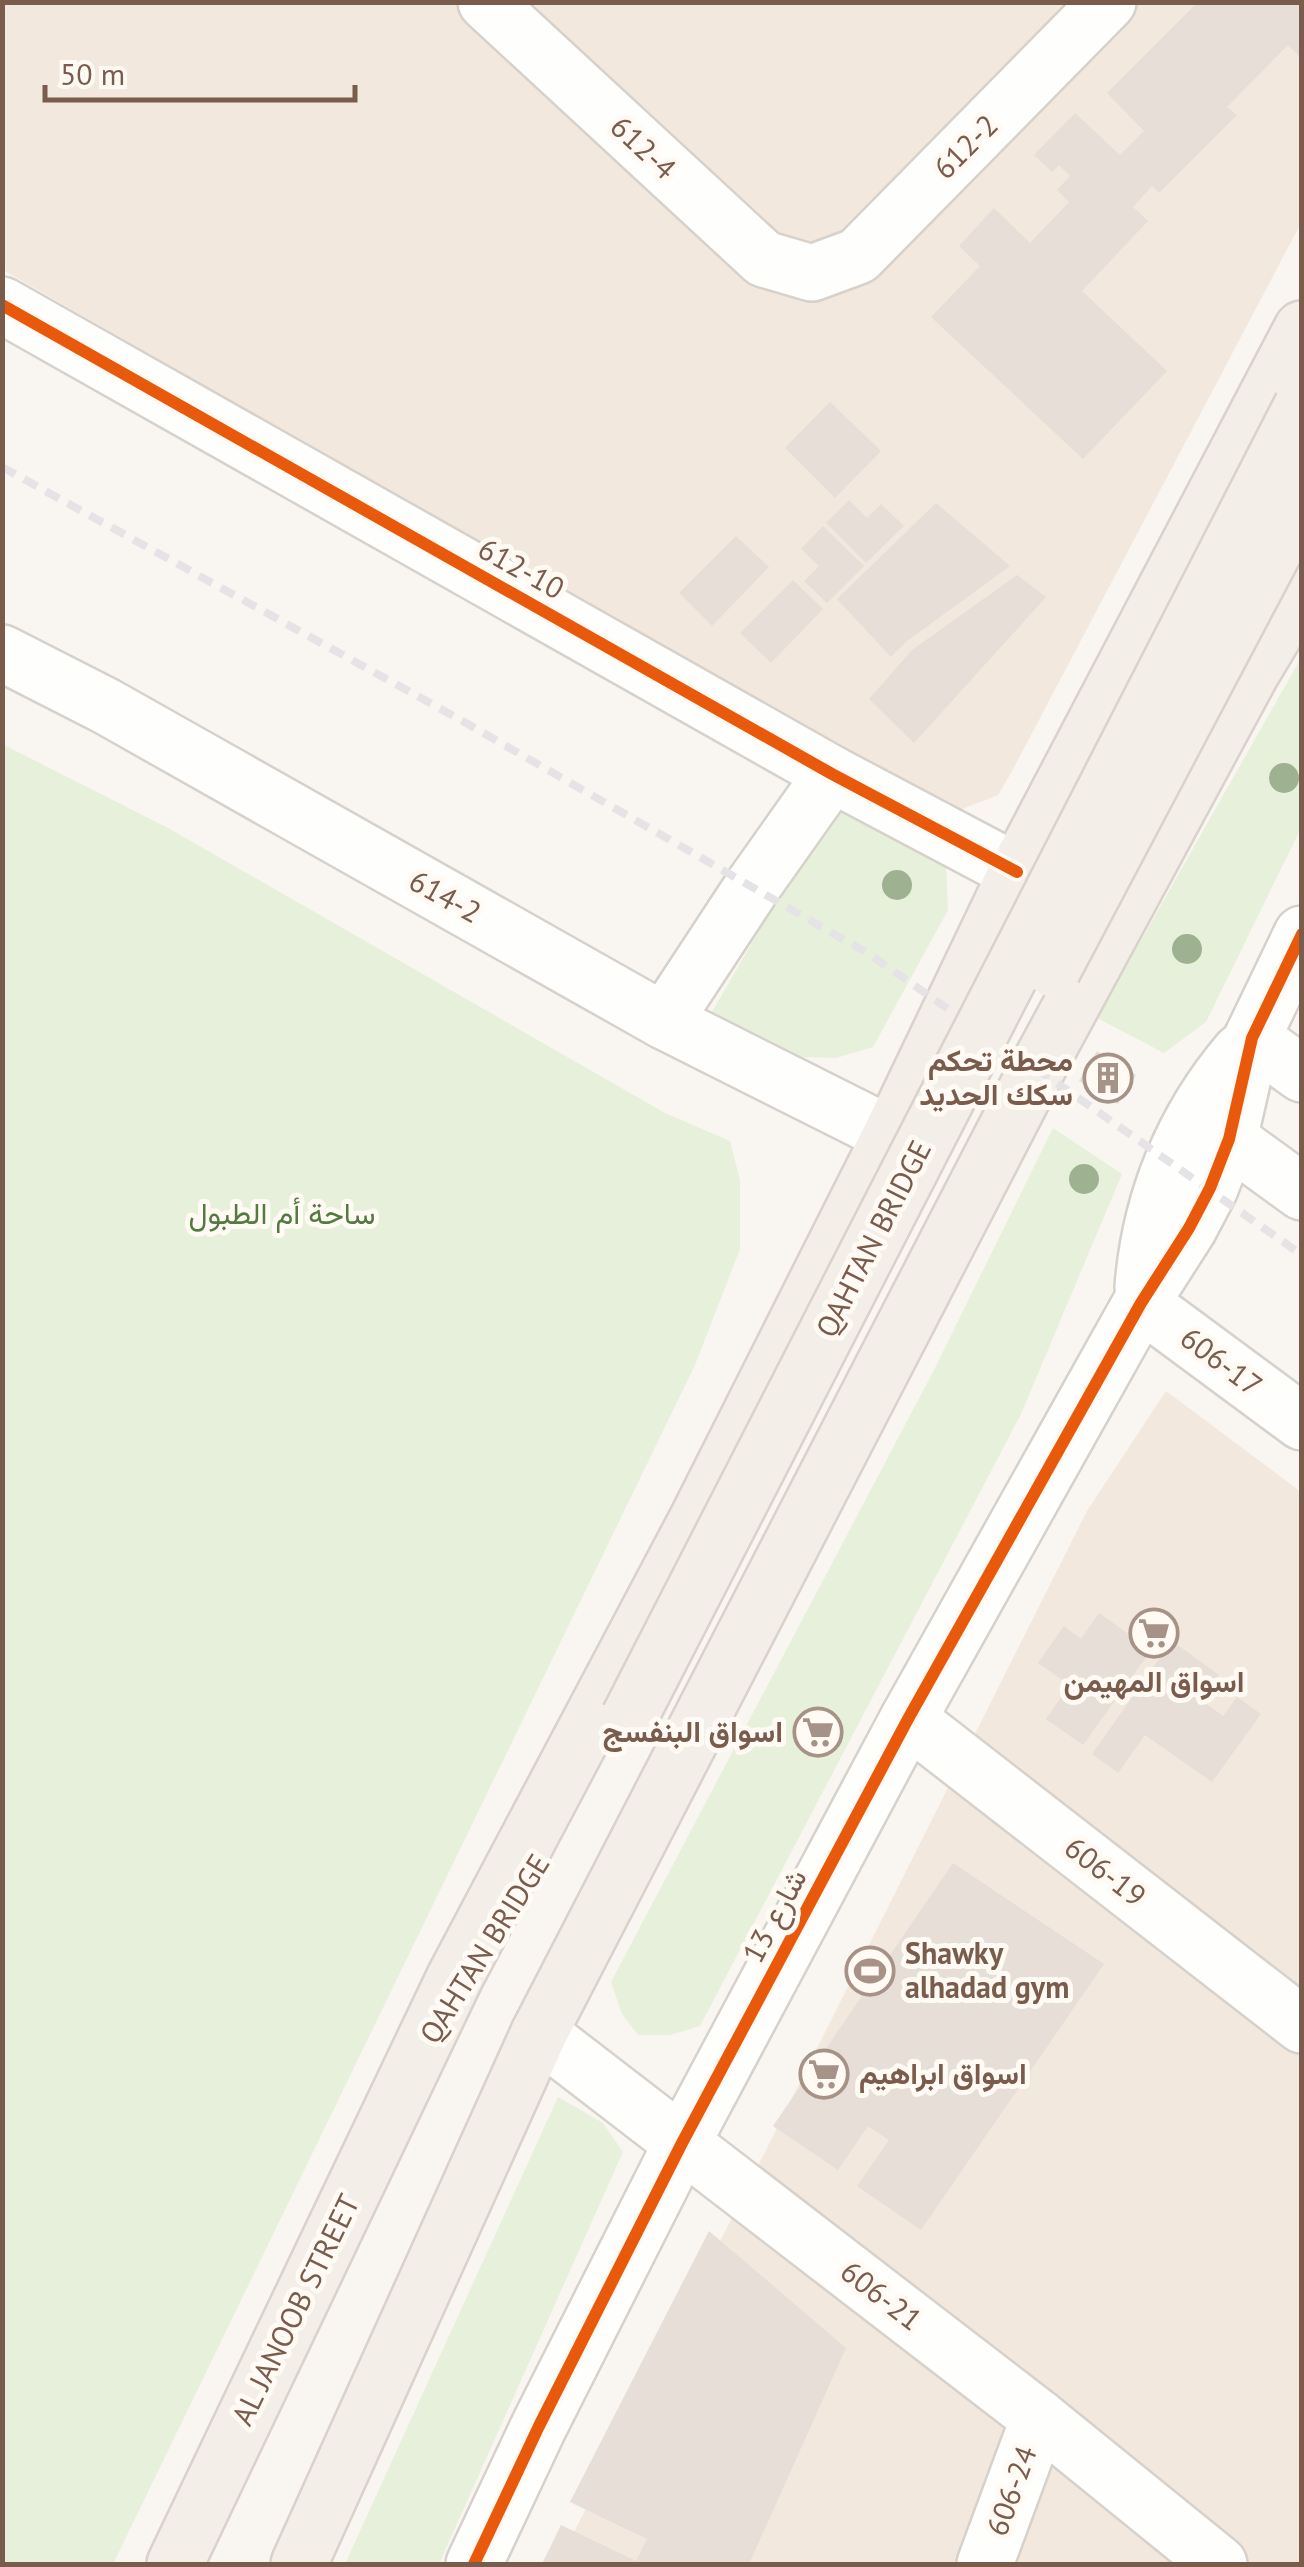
<svg xmlns="http://www.w3.org/2000/svg" width="1304" height="2567" font-family="'PT Sans',Vazirmatn,sans-serif">
<rect width="100%" height="100%" fill="#f9f5f0"/>
<!-- residential -->
<g fill="#f2e8de">
<path d="M3 3H1301V223L1011 773 998 795 957 811 934 804 3 270Z"/>
<path d="M1166 1391 1301 1492V2564H558L1087 1511Z"/>
</g>
<!-- green -->
<g fill="#e7f0db">
<path d="M1301 658V828L1206 1022 1164 1053 1097 1018Z"/>
<path d="M2 744 168 828 665 1113 730 1141 740 1180V1249L695 1365 113 2564H3Z"/>
<path d="M838 794 946 865 948 910 873 1047 836 1058 802 1057 712 1012Z"/>
<path d="M1053 1128 1122 1174 1021 1414 700 2026 670 2035H638L622 2014 611 1982 934 1370Z"/>
<path d="M558 2097 603 2123 623 2152 439 2564H345Z"/>
</g>
<!-- building -->
<g fill="#e6ded7">
<path d="M1198 2H1302V53L1299 56 1288 45 1227 107 1237 115 1159 193 1152 186 1133 207 1148 221 1082 291 1167 371 1083 459 931 317 980 266 959 246 994 208 1030 243 1069 202 1057 190 1070 176 1059 165 1052 172 1034 155 1075 113 1120 155 1144 131 1107 93Z"/>
<path d="M830 402 881 451 835 498 785 448Z"/>
<path d="M849 500 867 518 881 504 904 526 866 563 826 523Z"/>
<path d="M936 503 1010 566 907 641 891 657 837 599Z"/>
<path d="M823 526 864 566 827 603 804 581 819 566 801 549Z"/>
<path d="M736 536 769 567 712 626 679 593Z"/>
<path d="M1017 575 1046 597 914 743 869 699 912 650Z"/>
<path d="M793 580 823 609 771 663 740 633Z"/>
<path d="M1097 1051 1136 1075 1118 1104 1079 1081Z"/>
<path d="M1099 1613 1151 1650 1083 1745 1046 1719 1070 1685 1038 1663 1064 1626 1081 1639Z"/>
<path d="M1172 1641 1219 1675 1201 1700 1223 1716 1237 1697 1261 1714 1212 1782 1145 1735 1118 1773 1092 1754Z"/>
<path d="M953 1863 1104 1964 921 2230 857 2186 889 2140 868 2126 838 2170 773 2126Z"/>
<path d="M709 2231 846 2348 749 2564H542L561 2525 636 2561 647 2539 570 2502Z"/>
</g>
<g fill="none" stroke-linecap="round" stroke-linejoin="round">
<!-- minor casing -->
<g stroke="#d7d1cb" stroke-width="60">
<g id="minor">
<path d="M486 2 764 259 812 273 858 256 1108 2"/>
<path d="M2 305 832 774 1017 872"/>
<path d="M2 653 106 706 664 1021 891 1135"/>
<path d="M664 1021 752 887 832 774"/>
<path d="M1252 1038 1302 1074"/>
<path d="M1229 1139 1302 1192"/>
<path d="M1143 1287C1150 1199 1183 1119 1240 1052"/>
<path d="M1141 1303 1302 1422"/>
<path d="M908 1719 1302 2025"/>
<path d="M539 2033 1039 2418 1219 2564"/>
<path d="M474 2564 539 2426 682 2143 908 1719 1141 1303 1189 1228 1210 1188 1229 1139 1252 1038 1302 934"/>
<path d="M985 2564 1039 2418"/>
</g>
</g>
<!-- major casing -->
<g stroke="#dad1cc" stroke-width="60">
<g id="major">
<path d="M175 2564 455 1977 697 1520 891 1135 1017 872 1302 329"/>
<path d="M299 2564 539 2033 1037 1069 1251 673 1302 588"/>
</g>
</g>
<!-- minor -->
<use href="#minor" stroke="#fefefd" stroke-width="55"/>
<!-- major -->
<use href="#major" stroke="#f3eee8" stroke-width="55"/>
<!-- rail -->
<g stroke="#e6e3e7" stroke-width="8" stroke-dasharray="15 10" stroke-linecap="butt">
<path d="M2 467 459 719 869 954 951 1011"/>
<path d="M1037 1069 1302 1255"/>
</g>
<!-- major-bridge casing -->
<g stroke="#dad1cc" stroke-width="60" stroke-linecap="butt">
<g id="major-bridge">
<path d="M1053 969 1302 498"/>
<path d="M629 1718 1302 406"/>
</g>
</g>
<!-- major-bridge -->
<use href="#major-bridge" stroke="#f3eee8" stroke-width="55"/>
<!-- cycleway casing -->
<g stroke="#fffaf3" stroke-width="19">
<g id="cycleway">
<path d="M2 305 832 774 1017 872"/>
<path d="M474 2564 539 2426 682 2143 908 1719 1141 1303 1189 1228 1210 1188 1229 1139 1252 1038 1302 934"/>
</g>
</g>
<!-- cycleway -->
<use href="#cycleway" stroke="#e8590c" stroke-width="12"/>
</g>
<!-- trees -->
<g fill="#9eb190">
<circle cx="1284" cy="778" r="15"/>
<circle cx="897" cy="885" r="15"/>
<circle cx="1187" cy="949" r="15"/>
<circle cx="1084" cy="1179" r="15"/>
</g>
<!-- icons -->
<defs>
<g id="building-ring" transform="scale(2.5)"><circle r="9.5" fill="#fffaf3" stroke="#a69286" stroke-width="1.5"/><path d="M-4-6H4V6H1V3H-1V6H-4ZM-2.5-4.3h1.7v1.8h-1.7ZM.8-4.3h1.7v1.8H.8ZM-2.5-1h1.7V.8h-1.7ZM.8-1h1.7V.8H.8Z" fill="#a69286"/></g>
<g id="supermarket-ring" transform="scale(2.5)"><circle r="9.5" fill="#fffaf3" stroke="#a69286" stroke-width="1.5"/><path d="M-6-5.5h2.5l.6 2H6L4.5 2H-2.5L-4.4-4H-6ZM-1.5 3.2a1.3 1.3 0 1 0 .1 0ZM3 3.2a1.3 1.3 0 1 0 .1 0Z" fill="#a69286"/></g>
<g id="stadium-ring" transform="scale(2.5)"><circle r="9.5" fill="#fffaf3" stroke="#a69286" stroke-width="1.5"/><path d="M0-5a6.5 5 0 1 0 0 10a6.5 5 0 1 0 0-10ZM-3.5-1.8h7v3.6h-7Z" fill="#a69286"/></g>
</defs>
<g fill-rule="evenodd">
<use href="#building-ring" x="1108" y="1078"/>
<use href="#supermarket-ring" x="1154" y="1633"/>
<use href="#supermarket-ring" x="818" y="1732"/>
<use href="#stadium-ring" x="870" y="1971"/>
<use href="#supermarket-ring" x="824" y="2074"/>
</g>
<g text-anchor="middle" stroke-width="10" stroke-linejoin="round" paint-order="stroke">
<!-- street labels -->
<g font-size="30" fill="#7a5c4d" stroke="#fffaf3">
<text transform="translate(966 147) rotate(-45)" y="10">612-2</text>
<text transform="translate(643 148) rotate(43)" y="10">612-4</text>
<text transform="translate(521 569) rotate(29)" y="10">612-10</text>
<text transform="translate(445 897) rotate(29)" y="10">614-2</text>
<text transform="translate(874 1239) rotate(-63)" y="10">QAHTAN BRIDGE</text>
<text transform="translate(1221 1362) rotate(37)" y="10">606-17</text>
<text transform="translate(1105 1872) rotate(38)" y="10">606-19</text>
<text transform="translate(775 1916) rotate(-62)" y="10">شارع 13</text>
<text transform="translate(485 1949) rotate(-58)" y="10">QAHTAN BRIDGE</text>
<text transform="translate(881 2296) rotate(38)" y="10">606-21</text>
<text transform="translate(296 2310) rotate(-64)" y="10">AL JANOOB STREET</text>
<text transform="translate(1012 2491) rotate(-70)" y="10">606-24</text>
</g>
<!-- poi labels -->
<g font-size="30" font-weight="bold" fill="#7a5c4d" stroke="#fffaf3" text-anchor="end">
<text x="1073" y="1071">محطة تحكم<tspan x="1073" dy="34">سكك الحديد</tspan></text>
<text x="1154" y="1692" text-anchor="middle">اسواق المهيمن</text>
<text x="783" y="1742">اسواق البنفسج</text>
<text x="905" y="1964" text-anchor="start">Shawky<tspan x="905" dy="34">alhadad gym</tspan></text>
<text x="859" y="2084" text-anchor="start">اسواق ابراهيم</text>
</g>
<!-- park labels -->
<g font-size="30" fill="#537a41" stroke="#fffaf3">
<text x="282" y="1224">ساحة أم الطبول</text>
</g>
</g>
<!-- border -->
<rect width="1304" height="2567" fill="none" stroke="#7a5c4d" stroke-width="10"/>
<!-- scale -->
<path d="M45 85v15h310v-15" fill="none" stroke="#7a5c4d" stroke-width="5"/>
<text x="60" y="85" font-size="30" fill="#7a5c4d" stroke="#fffaf3" stroke-width="8" paint-order="stroke">50 m</text>
</svg>
